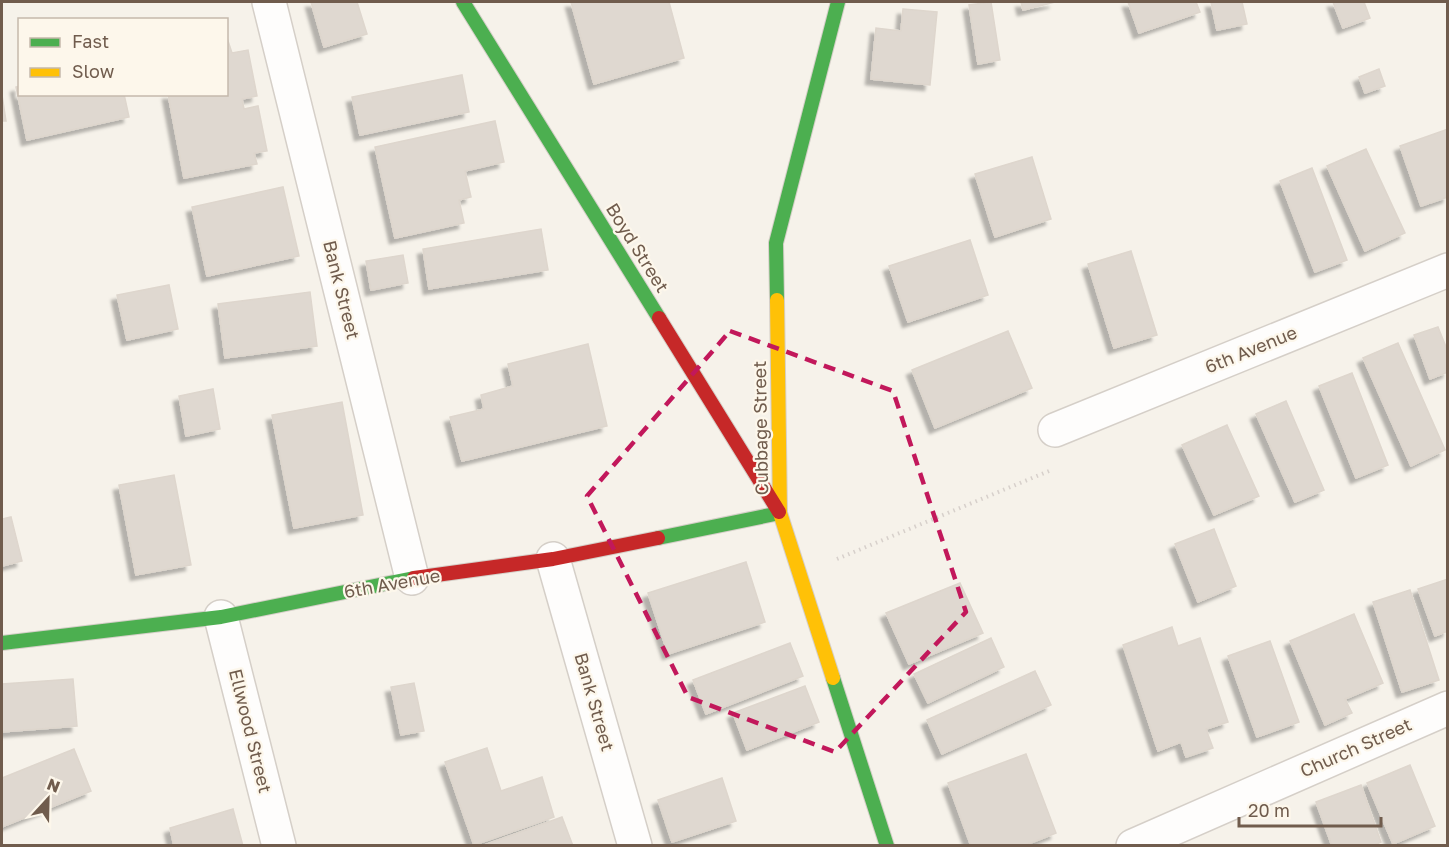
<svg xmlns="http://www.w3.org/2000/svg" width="1449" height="847" font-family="'Golos Text',sans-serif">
<defs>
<filter id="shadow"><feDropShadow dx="-5.5" dy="5.5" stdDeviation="1.5" flood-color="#0004"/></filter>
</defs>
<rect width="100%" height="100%" fill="#f6f2ea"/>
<!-- building -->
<g fill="#dfd8d0" stroke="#ded6cd" stroke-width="1.5" filter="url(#shadow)">
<path d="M311 2H357L367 34 324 47Z"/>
<path d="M571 2H669L684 58 594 84Z"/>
<path d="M991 2 1000 60 978 64 969 5Z"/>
<path d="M1021 2H1055L1023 10Z"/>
<path d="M1128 2H1196L1200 12 1139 33Z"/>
<path d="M1211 2H1242L1247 24 1217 30Z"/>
<path d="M1333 2H1364L1370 18 1343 28Z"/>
<path d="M903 9 937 12 930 85 871 79 876 28 901 31Z"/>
<path d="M226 35 232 53 248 50 257 96 242 99 244 109 258 106 267 151 254 153 257 164 184 178 168 94H226Z"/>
<path d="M1379 69 1385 86 1365 93 1359 77Z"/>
<path d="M462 75 469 112 360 135 352 97Z"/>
<path d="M20 86V94H124L129 117 27 140 16 87Z"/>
<path d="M2 95 6 121H2Z"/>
<path d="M495 121 504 162 465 171 471 197 459 200 464 223 395 238 375 147Z"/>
<path d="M1448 129V197L1421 206 1400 146Z"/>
<path d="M1366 149 1405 233 1365 251 1327 166Z"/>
<path d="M1032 157 1051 219 995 237 975 174Z"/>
<path d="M1312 168 1347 260 1315 272 1280 181Z"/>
<path d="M283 187 299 256 207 276 192 207Z"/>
<path d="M541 229 548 270 429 289 423 249Z"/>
<path d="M970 240 988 295 908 322 889 266Z"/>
<path d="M1131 251 1157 335 1114 348 1088 264Z"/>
<path d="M403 255 408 283 371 290 366 261Z"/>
<path d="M169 285 178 329 127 340 117 295Z"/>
<path d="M310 292 317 346 225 358 218 304Z"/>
<path d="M1438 327 1448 352V372L1430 379 1414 335Z"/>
<path d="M1008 331 1032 388 935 428 912 370Z"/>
<path d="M1398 343 1445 450 1411 466 1363 358Z"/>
<path d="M588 344 607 426 462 461 450 417 484 409 481 395 513 386 508 364Z"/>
<path d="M1352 373 1388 465 1356 478 1319 386Z"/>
<path d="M213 389 220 429 186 436 179 396Z"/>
<path d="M1286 401 1324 490 1295 502 1256 414Z"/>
<path d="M342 402 363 515 294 528 272 415Z"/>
<path d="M1227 425 1259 496 1214 515 1182 445Z"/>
<path d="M174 475 191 565 136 575 119 485Z"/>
<path d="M11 517 22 561 2 566V519Z"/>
<path d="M1214 529 1236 586 1198 602 1175 544Z"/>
<path d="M746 562 765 622 668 654 648 593Z"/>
<path d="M1448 579V631L1435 636 1418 589Z"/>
<path d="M960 583 983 633 909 664 886 613Z"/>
<path d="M1410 590 1439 680 1402 692 1373 602Z"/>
<path d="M1354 614 1383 683 1345 699 1352 713 1325 725 1290 641Z"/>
<path d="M1172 627 1178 646 1200 638 1228 722 1206 729 1213 748 1186 757 1181 742 1158 751 1123 645Z"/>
<path d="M991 638 1004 667 928 703 914 674Z"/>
<path d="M1270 641 1299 722 1257 737 1228 656Z"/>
<path d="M790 643 803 676 706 714 693 680Z"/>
<path d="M1035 671 1051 705 942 754 927 720Z"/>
<path d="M73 679 77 726 2 732V684Z"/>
<path d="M414 683 424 731 401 735 391 687Z"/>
<path d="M805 686 819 722 747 750 733 713Z"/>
<path d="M487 748 501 791 542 777 554 817 474 845 445 762Z"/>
<path d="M74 749 91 791 2 827V778Z"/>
<path d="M1026 754 1056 833 1023 846H971L948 783Z"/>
<path d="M1410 765 1435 826 1393 844 1367 783Z"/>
<path d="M722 778 736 821 672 842 658 800Z"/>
<path d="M1361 785 1381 842 1372 846H1332L1316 802Z"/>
<path d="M233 809 243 846H174L170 828Z"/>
<path d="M562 817 573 846H482Z"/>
</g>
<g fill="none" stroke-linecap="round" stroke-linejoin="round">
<!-- street casing -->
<g stroke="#d5cfc8" stroke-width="36">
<g id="street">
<path d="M269 2 412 578"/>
<path d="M1055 430 1448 270"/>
<path d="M553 559 635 846"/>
<path d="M221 617 279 846"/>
<path d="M1133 846 1448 708"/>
</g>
</g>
<!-- fast casing -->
<g stroke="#d5cfc8" stroke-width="16">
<g id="fast">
<path d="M463 2 659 318"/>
<path d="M777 300 776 243 838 2"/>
<path d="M658 538 780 513"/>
<path d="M2 643 221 617 414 578"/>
<path d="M833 678 887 846"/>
</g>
</g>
<!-- slow casing -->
<g stroke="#d5cfc8" stroke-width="16">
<path id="slow" d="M777 300 780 513 833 678"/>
</g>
<!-- jam casing -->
<g stroke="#d5cfc8" stroke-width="16">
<g id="jam">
<path d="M659 318 779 512"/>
<path d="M414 578 553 559 658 538"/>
</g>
</g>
<!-- path -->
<path stroke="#d7d0cb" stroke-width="4" stroke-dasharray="1.5 4.5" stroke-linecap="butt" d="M837 559 1049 471"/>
<!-- street -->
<use href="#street" stroke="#fefdfc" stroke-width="33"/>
<!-- fast -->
<use href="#fast" stroke="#4caf50" stroke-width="14"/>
<!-- slow -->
<use href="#slow" stroke="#ffc107" stroke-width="14"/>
<!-- jam -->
<use href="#jam" stroke="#c62828" stroke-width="14"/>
</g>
<!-- marked area -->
<path fill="none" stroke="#c2185b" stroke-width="4.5" stroke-dasharray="12 8" stroke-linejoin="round" d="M730 331 893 391 966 612 835 752 688 697 587 496Z"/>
<g text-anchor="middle" stroke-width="4.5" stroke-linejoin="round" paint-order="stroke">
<!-- street labels -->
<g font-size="18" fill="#705c4d" stroke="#fdf7eb">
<text transform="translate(637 248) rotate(58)" y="6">Boyd Street</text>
<text transform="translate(341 290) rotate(76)" y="6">Bank Street</text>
<text transform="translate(1251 350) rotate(-22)" y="6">6th Avenue</text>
<text transform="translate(761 428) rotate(-91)" y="6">Cubbage Street</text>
<text transform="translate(392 584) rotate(-10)" y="6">6th Avenue</text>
<text transform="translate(594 702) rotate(74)" y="6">Bank Street</text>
<text transform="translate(250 731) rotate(76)" y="6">Ellwood Street</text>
<text transform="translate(1356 748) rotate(-24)" y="6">Church Street</text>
</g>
</g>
<!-- border -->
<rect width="1449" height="847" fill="none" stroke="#705c4d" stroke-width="6"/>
<!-- legend -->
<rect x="18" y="18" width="210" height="78" fill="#fdf7eb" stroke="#c5b9ac" stroke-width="1.5"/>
<rect x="30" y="38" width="30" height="9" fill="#4caf50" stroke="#c5b9ac" stroke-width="1.5"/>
<text x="72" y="48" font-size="18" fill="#705c4d">Fast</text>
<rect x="30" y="68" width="30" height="9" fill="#ffc107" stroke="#c5b9ac" stroke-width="1.5"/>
<text x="72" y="78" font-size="18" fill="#705c4d">Slow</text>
<!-- north arrow -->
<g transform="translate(48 799) rotate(22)" stroke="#fdf7eb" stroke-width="4.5" paint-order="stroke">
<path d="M0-4.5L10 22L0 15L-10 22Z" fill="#705c4d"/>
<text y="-9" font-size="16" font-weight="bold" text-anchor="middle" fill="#705c4d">N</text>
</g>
<!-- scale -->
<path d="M1239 817v9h142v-9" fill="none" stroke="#705c4d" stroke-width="3"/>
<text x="1248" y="817" font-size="18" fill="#705c4d" stroke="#fdf7eb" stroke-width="4.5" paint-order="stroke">20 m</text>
</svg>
